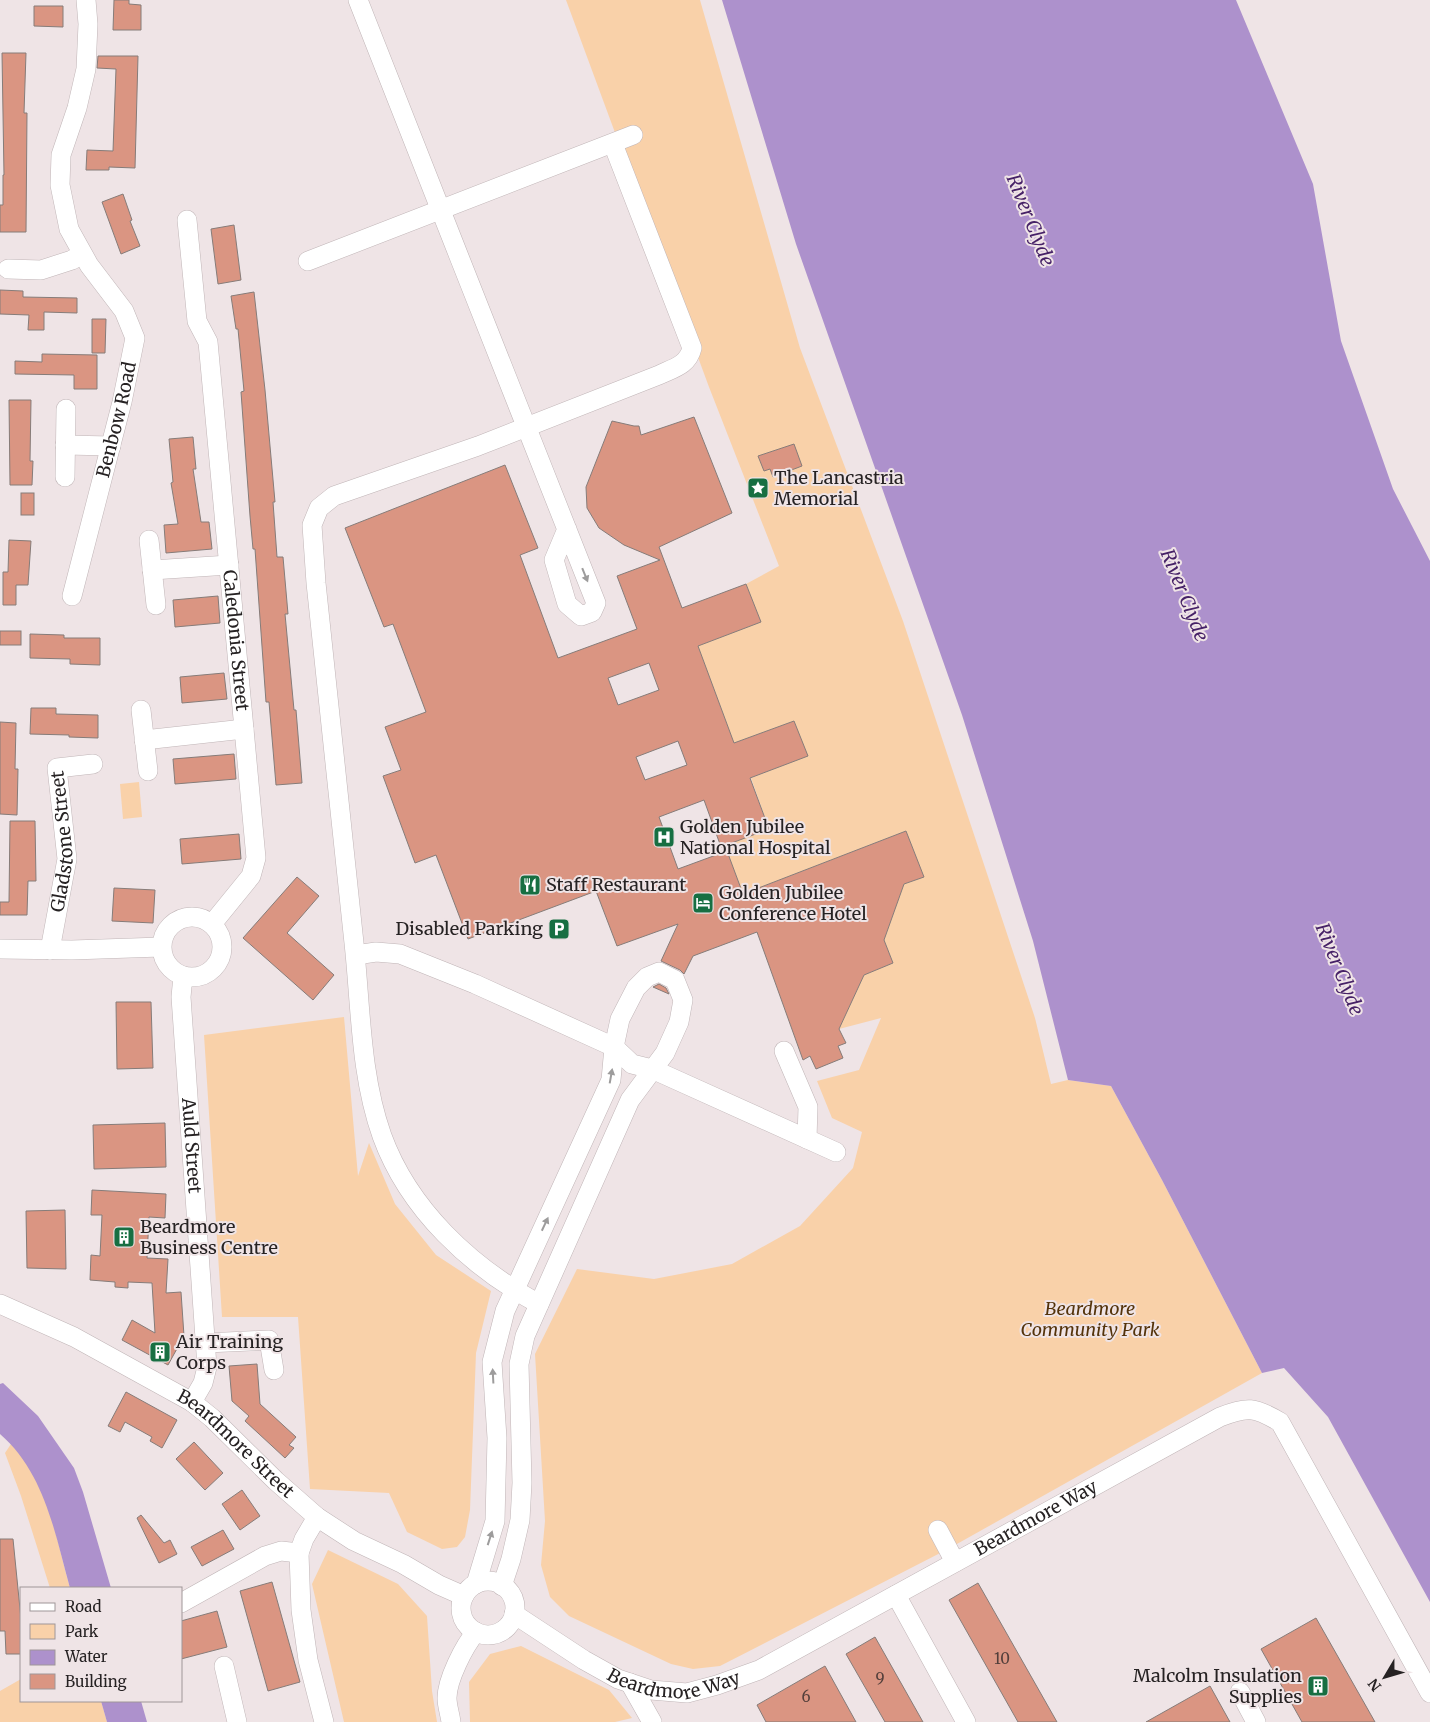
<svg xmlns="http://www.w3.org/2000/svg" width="1430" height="1722" font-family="Merriweather,serif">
<rect width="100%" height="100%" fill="#efe4e6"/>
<!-- green -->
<g fill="#f9d1a9">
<path d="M566 0H700L800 348 903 621 1035 1018 1051 1084 1068 1080 1111 1086 1162 1180 1262 1373 948 1549 720 1666 693 1669 671 1664 569 1616 550 1597 541 1565 545 1521 535 1354 577 1269 654 1279 732 1264 800 1226 853 1168 862 1132 832 1118 817 1081 859 1070 881 1018 839 1029 864 975 893 963 884 940 904 884 924 877 906 831 743 894 727 851 721 847 769 829 751 778 807 756 794 721 734 743 698 646 761 622 746 584 779 566 709 387Z"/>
<path d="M139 782 142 817 123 819 120 784Z"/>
<path d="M344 1017 358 1176 369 1143 395 1204 436 1255 491 1291 476 1353 470 1510 465 1537 457 1547 442 1549 407 1532 389 1493 310 1489 298 1317H222L204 1035Z"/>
<path d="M11 1444C16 1450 21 1455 26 1462 51 1497 58 1547 70 1588H50L21 1496 5 1453Z"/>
<path d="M328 1550 398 1584 427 1616 432 1691 437 1722H344L312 1584Z"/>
<path d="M521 1646 609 1690 632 1718 615 1722H470L469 1682 490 1654Z"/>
<path d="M21 1679V1701H101L107 1722H0V1691Z"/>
</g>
<!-- water -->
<g fill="#ad91cc">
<path d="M722 0H1236L1313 184 1341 341 1393 489 1430 561V1602L1328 1417 1284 1368 1262 1373 1162 1180 1111 1086 1068 1080 1033 941 962 715 796 244Z"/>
<path d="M3 1383 38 1416 74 1468 83 1492 111 1588H70C55 1534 45 1473 0 1434V1384Z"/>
<path d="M101 1701H141L147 1722H107Z"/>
</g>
<!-- building -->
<g fill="#da9582" stroke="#867c79" fill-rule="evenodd">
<path d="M114 0H129V4L141 5V30H113Z"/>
<path d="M34 6H63V27L34 26Z"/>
<path d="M2 53H26L24 113H27L26 232H0V205H3V175H4Z"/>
<path d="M98 56H138L135 168 109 167V170H86L87 150 113 151 116 69 97 68Z"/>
<path d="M123 194 132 220 130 221 140 246 121 254 102 202Z"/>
<path d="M234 225 241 280 218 284 211 229Z"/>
<path d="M0 290 23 291V297L77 298V313L44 312V330H28L29 315 0 314Z"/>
<path d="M254 292 265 390 275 502H273L277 557H283L288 614H285L294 710H296L302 783 276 785 269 702H266L255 549H253L250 516 241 392 244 391 238 329H236L231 296Z"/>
<path d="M92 319H106L105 353H92Z"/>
<path d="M42 354 97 355V389H74V375L15 374V361L42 362Z"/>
<path d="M9 400H31L30 461H33L32 485H10Z"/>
<path d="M694 417 732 513 659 547 682 608 746 584 761 622 698 646 734 743 794 721 808 756 750 778 769 829 721 847 704 800 659 817 678 869 727 851 743 894 906 831 924 877 904 884 884 940 893 963 864 975 839 1029 846 1043 838 1046 843 1058 816 1069 810 1056 803 1060 757 932 693 956 684 974 680 970 661 961 678 924 617 946 596 891 468 939 436 855 415 863 383 776 401 770 385 727 426 712 393 624 384 627 345 528 505 465 538 548 520 555 558 658 637 629 617 576 660 560 624 545 599 528 587 508 586 487 612 421 634 426H639L641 435ZM649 663 659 690 618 705 608 678ZM678 741 687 765 645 780 636 757Z"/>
<path d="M193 437 196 469H193L201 522H209L212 549 166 553 164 525 178 524 171 483 173 482 169 439Z"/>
<path d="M794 444 802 466 773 477 770 469 764 471 758 456Z"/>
<rect x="21" y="493" width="13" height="22"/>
<path d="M9 540 31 541 28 585H16V605H3V572H8Z"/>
<path d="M218 596 220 623 175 627 173 600Z"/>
<rect x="0" y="631" width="21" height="14"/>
<path d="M30 634 64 635V638H100V665L70 664V659L30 658Z"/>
<path d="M224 673 227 699 182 703 180 677Z"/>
<path d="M31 708H56V714L98 715V738L69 737V735L30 734Z"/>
<path d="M0 722 16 723 15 769H18L17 815 0 814Z"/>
<path d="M234 754 236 779 175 784 173 759Z"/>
<path d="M10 821H35L36 881H28L27 915H0V902H9Z"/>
<path d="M239 834 241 859 182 864 180 839Z"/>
<path d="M297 877 319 896 287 933 334 975 313 1000 243 938Z"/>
<path d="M114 888 155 890 153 923 112 921Z"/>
<path d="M659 984 666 988 669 994 653 987Z"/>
<path d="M116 1002H151L153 1068 117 1069Z"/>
<path d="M165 1123 166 1167 94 1169 93 1125Z"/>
<path d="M92 1190 166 1194 165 1218 149 1217 147 1258 168 1259 166 1293 181 1292 184 1336 168 1365 122 1340 132 1320 155 1333 152 1283 128 1282V1288L115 1287V1282L90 1280 91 1255 100 1256 102 1215H91Z"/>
<path d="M65 1210 66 1269 27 1268 26 1211Z"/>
<path d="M257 1364 260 1404 296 1437 289 1445 294 1448 285 1458 245 1421 249 1416 232 1401 229 1366Z"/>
<path d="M126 1392 177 1420 162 1448 150 1441 152 1437 125 1422 120 1432 108 1426Z"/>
<path d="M194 1442 223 1473 205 1490 176 1459Z"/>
<path d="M242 1490 260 1516 240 1530 222 1504Z"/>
<path d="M141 1515 164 1543 170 1540 177 1554 159 1563 137 1518Z"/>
<path d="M223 1530 234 1549 202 1566 191 1547Z"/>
<path d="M0 1539H13L21 1619V1654H6L5 1631H0Z"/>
<path d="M272 1582 300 1682 268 1691 240 1591Z"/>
<path d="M978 1583 1057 1722H1018L949 1600Z"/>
<path d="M217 1611 227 1647 181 1659V1621Z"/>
<path d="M1316 1618 1375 1722H1302L1261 1649Z"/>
<path d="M875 1637 923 1722H885L846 1654Z"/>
<path d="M825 1666 856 1722H766L757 1705Z"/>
<path d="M1210 1686 1230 1722H1146Z"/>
</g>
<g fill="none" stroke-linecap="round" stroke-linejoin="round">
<!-- minor casing -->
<g stroke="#c0b5b7" stroke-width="20">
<g id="minor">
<path d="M358 0C438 201 515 402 596 603L592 612 581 616 567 604 554 560 567 529"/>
<path id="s1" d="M187 220 197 321 208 342 256 858 251 876 212 924"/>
<path d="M308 261 633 135"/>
<path d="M8 269 41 270 72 260 82 254"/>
<path d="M65 445 111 446"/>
<path d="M65 477 66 409"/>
<path d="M149 540 156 605"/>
<path d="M152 570 229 565"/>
<path id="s2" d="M72 596 122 402 135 338 124 311 89 265 69 229 60 185 61 155 77 108 86 69 88 24 86 0"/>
<path d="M141 710 148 771"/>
<path d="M144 740 244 729"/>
<circle cx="192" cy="947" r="30"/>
<path d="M0 949 72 950 161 947"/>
<path id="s3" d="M50 950 67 859 57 768 93 764"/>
<path d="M356 955 376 952 400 954 475 984 614 1047 632 1064 652 1069 836 1152"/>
<path id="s4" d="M183 976 181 997 207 1367 203 1383 192 1402"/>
<path d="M784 1051 808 1107 807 1139"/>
<path id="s5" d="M0 1304 74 1337 192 1402 212 1418 276 1481 317 1517 354 1541 403 1564 439 1585 464 1596"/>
<path d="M539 1304C471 1267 409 1210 382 1136 360 1074 361 1008 354 943 342 823 329 703 316 583L312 525 319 508 334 496 478 446 659 375C674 368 688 365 692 348L613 144"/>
<path d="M206 1343 269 1340 274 1370"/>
<path d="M938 1530 955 1562"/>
<path d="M299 1553 301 1610 308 1660 324 1722"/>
<circle cx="488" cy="1608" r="27"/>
<path d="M476 1584 495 1521 497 1438 492 1362 505 1311 611 1080 614 1047 620 1019 636 988 647 977 659 972 675 980 683 1000 679 1022 665 1053 630 1100 525 1336 519 1364 522 1483 520 1520 511 1559 502 1586"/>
<path d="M896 1595 966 1722"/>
<path d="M181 1603 265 1556 281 1551 299 1553 304 1539 317 1517"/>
<path id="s6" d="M514 1614 584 1660 618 1679 651 1690 687 1693 717 1685 759 1670 1220 1417C1247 1406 1255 1407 1280 1422L1430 1693"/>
<path d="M224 1666 237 1722"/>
<path d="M630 1683 652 1722"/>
<path d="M1240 1692 1256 1722"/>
<path d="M451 1722C450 1714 447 1706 447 1698 447 1680 464 1646 476 1632"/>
</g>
</g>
<!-- minor -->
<use href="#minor" stroke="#fff" stroke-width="19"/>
</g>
<!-- one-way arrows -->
<defs><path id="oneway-solid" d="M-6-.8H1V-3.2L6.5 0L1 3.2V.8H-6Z" transform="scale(1.25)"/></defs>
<g fill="#9d9c9c">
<use href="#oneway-solid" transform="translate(585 575) rotate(68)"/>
<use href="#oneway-solid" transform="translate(611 1076) rotate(-80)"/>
<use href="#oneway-solid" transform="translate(545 1224) rotate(-65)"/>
<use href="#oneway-solid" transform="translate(493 1376) rotate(-93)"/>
<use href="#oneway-solid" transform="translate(490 1538) rotate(-72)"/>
</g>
<!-- icons -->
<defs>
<g id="sight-square" transform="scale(1.125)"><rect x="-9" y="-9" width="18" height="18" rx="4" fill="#176f42" stroke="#efe4e6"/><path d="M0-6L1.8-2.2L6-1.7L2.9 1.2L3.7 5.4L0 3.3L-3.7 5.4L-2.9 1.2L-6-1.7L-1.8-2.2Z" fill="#fff"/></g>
<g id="hospital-square" transform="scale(1.125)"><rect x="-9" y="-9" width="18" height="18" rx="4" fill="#176f42" stroke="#efe4e6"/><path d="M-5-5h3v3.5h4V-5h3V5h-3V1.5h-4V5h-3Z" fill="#fff"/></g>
<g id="restaurant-square" transform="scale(1.125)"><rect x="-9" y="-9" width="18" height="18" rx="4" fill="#176f42" stroke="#efe4e6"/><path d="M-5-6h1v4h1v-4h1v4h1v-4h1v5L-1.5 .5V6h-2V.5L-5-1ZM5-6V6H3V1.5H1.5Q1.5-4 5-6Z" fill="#fff"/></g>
<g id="hotel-square" transform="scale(1.125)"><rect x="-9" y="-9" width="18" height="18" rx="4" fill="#176f42" stroke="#efe4e6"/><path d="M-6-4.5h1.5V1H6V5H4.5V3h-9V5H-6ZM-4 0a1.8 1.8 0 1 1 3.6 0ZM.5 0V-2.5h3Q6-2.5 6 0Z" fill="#fff"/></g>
<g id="parking-square" transform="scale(1.125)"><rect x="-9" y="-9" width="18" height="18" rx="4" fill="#176f42" stroke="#efe4e6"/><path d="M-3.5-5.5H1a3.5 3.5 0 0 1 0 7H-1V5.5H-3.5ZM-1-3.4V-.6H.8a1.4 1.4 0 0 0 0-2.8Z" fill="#fff"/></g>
<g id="building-square" transform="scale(1.125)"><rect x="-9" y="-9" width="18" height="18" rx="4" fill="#176f42" stroke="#efe4e6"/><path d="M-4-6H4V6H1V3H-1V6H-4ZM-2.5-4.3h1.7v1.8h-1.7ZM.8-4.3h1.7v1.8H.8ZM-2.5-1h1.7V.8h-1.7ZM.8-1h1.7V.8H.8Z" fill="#fff"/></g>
</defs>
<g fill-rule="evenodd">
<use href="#sight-square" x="758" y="488"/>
<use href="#hospital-square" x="664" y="837"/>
<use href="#restaurant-square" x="530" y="885"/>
<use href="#hotel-square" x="703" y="903"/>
<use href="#parking-square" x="559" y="929"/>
<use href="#building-square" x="124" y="1237"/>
<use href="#building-square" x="160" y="1352"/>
<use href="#building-square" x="1318" y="1686"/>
</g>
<g text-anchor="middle" stroke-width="4" stroke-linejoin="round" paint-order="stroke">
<!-- number labels -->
<g font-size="15" fill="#533f3b">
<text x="1002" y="1664">10</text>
<text x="880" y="1684">9</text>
<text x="806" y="1702">6</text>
</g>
<!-- street labels -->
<g font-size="18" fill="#262223" stroke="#efe4e6">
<text dy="6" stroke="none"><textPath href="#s2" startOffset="182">Benbow Road</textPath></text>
<text dy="6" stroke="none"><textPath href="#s1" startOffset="425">Caledonia Street</textPath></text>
<text dy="6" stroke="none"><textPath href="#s3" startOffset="110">Gladstone Street</textPath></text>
<text dy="6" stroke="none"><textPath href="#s4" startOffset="170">Auld Street</textPath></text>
<text dy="6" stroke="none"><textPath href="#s5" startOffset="276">Beardmore Street</textPath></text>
<text dy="6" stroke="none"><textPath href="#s6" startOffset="585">Beardmore Way</textPath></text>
<text dy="6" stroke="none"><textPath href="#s6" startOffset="180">Beardmore Way</textPath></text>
</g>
<!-- poi labels -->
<g font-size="18" fill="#262223" stroke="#efe4e6" text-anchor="start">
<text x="774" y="484">The Lancastria<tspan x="774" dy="21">Memorial</tspan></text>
<text x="680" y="833">Golden Jubilee<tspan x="680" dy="21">National Hospital</tspan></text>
<text x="546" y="891">Staff Restaurant</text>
<text x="719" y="899">Golden Jubilee<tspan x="719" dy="21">Conference Hotel</tspan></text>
<text x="543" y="935" text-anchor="end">Disabled Parking</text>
<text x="140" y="1233">Beardmore<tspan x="140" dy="21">Business Centre</tspan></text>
<text x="176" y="1348">Air Training<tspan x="176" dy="21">Corps</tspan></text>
<text x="1302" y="1682" text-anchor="end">Malcolm Insulation<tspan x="1302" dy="21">Supplies</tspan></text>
</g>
<!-- park labels -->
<g font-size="18" font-style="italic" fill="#54330a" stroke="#efe4e6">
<text x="1090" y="1315">Beardmore<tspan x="1090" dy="21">Community Park</tspan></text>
</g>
<!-- water labels -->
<g font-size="19" font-style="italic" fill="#462167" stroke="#efe4e6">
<text transform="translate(1031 220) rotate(68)" y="7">River Clyde</text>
<text transform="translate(1185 595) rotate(68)" y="7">River Clyde</text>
<text transform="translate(1340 969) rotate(68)" y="7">River Clyde</text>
</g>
</g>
<!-- legend -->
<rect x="20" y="1587" width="162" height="115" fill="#efe4e6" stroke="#9f9698"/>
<rect x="30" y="1603" width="25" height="8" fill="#ffffff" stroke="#9f9698"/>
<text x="65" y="1612" font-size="15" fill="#262223">Road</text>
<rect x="30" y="1624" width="25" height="15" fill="#f9d1a9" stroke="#9f9698"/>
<text x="65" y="1637" font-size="15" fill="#262223">Park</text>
<rect x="30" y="1650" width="25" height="15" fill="#ad91cc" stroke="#9f9698"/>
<text x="65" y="1662" font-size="15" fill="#262223">Water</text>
<rect x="30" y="1674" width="25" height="15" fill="#da9582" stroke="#9f9698"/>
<text x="65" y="1687" font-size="15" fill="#262223">Building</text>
<!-- north arrow -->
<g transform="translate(1385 1677) rotate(232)" stroke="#efe4e6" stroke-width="4" paint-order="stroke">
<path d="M0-4L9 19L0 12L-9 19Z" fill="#262223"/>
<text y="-8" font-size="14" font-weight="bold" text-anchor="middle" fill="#262223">N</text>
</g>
</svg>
